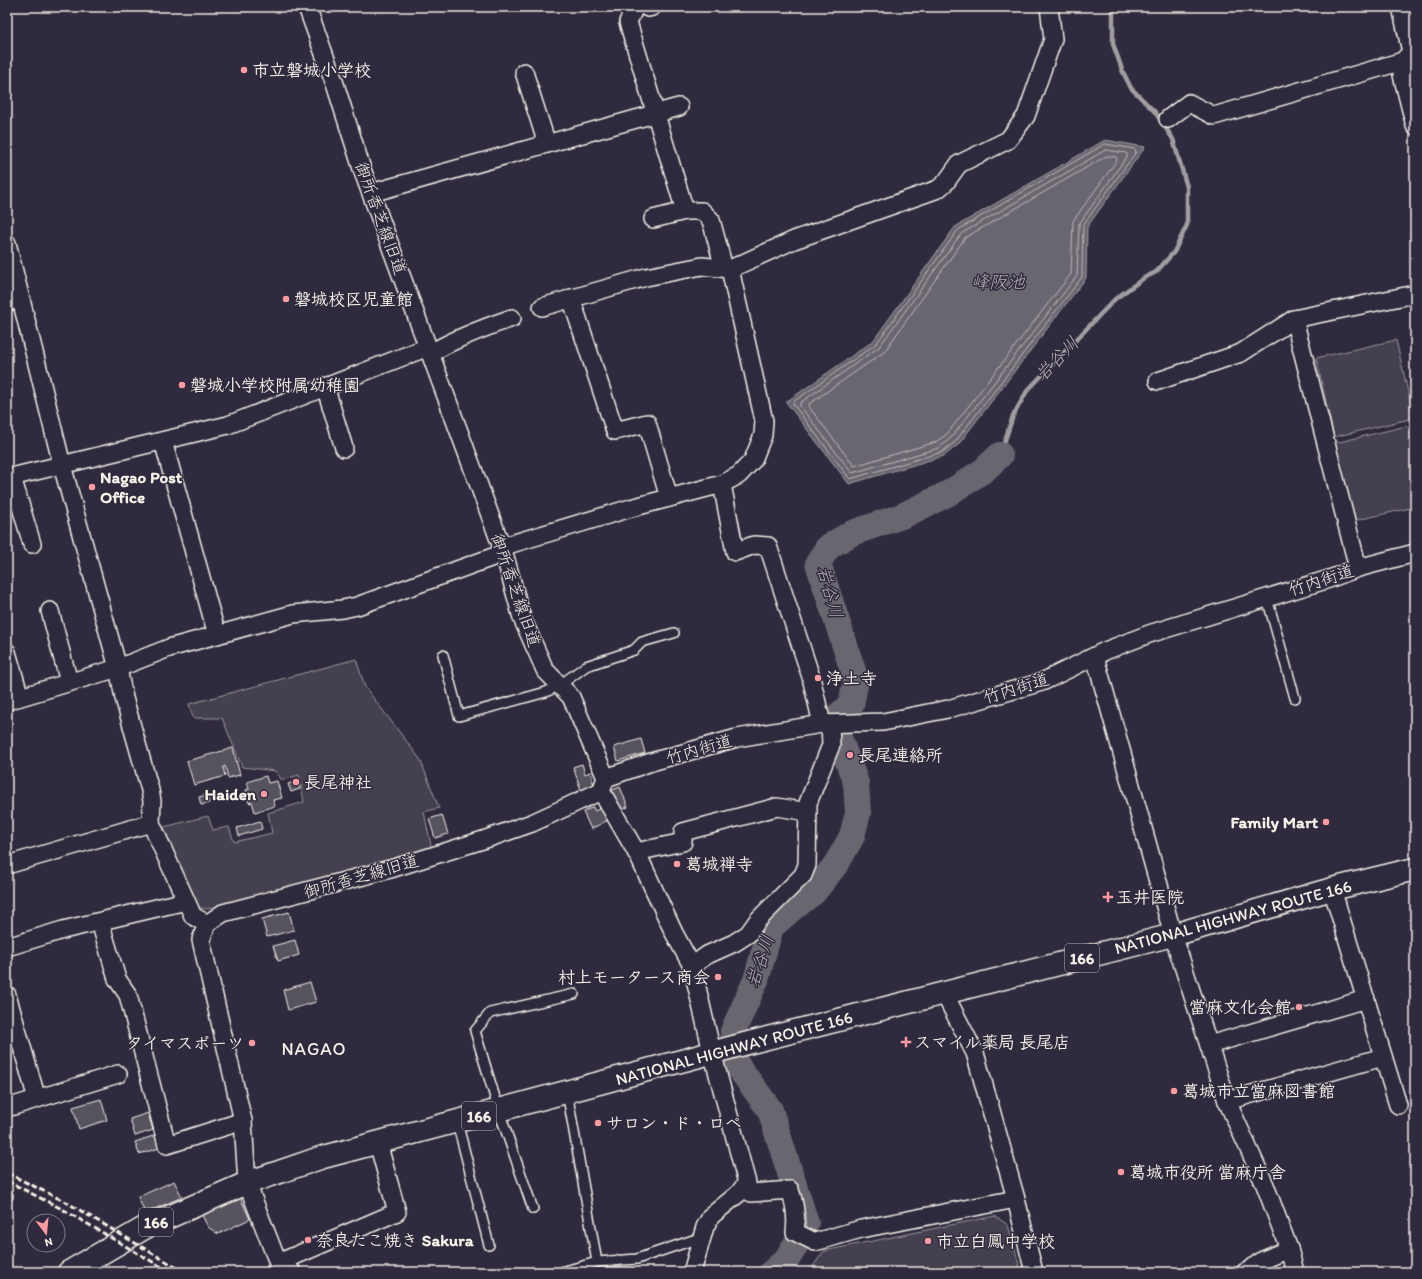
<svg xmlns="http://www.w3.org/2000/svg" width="1422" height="1279" font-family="Itim,'Klee One',sans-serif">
<rect width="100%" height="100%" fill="#2f2a3d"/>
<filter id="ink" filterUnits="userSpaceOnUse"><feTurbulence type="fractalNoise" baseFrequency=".025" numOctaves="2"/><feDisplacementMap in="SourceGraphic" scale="8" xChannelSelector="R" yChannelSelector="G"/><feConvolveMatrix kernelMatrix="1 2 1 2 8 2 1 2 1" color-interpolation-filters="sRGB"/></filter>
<g filter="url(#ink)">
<!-- green -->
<g fill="#454050" stroke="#9c989c">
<path d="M1396 340 1414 418 1334 437 1316 358Z"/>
<path d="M1415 424V507L1353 521 1335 443Z"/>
<path d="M356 659 365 687 420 759 439 808 424 812 432 850 207 909 195 907 164 827 208 816 213 830 229 827 234 842 272 833 268 813 304 802 299 775 282 780 275 771 242 767 222 718H193L189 704Z"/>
<path d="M995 1216 1008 1225 1021 1272H809L824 1251Z"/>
</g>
<!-- water -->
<path fill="#6a6670" stroke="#a19ea0" d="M1105 140 1145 147 1087 227 1086 278 958 445 944 456 849 484 786 402 873 341 955 227Z"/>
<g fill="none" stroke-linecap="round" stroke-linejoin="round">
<!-- shore -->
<g stroke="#bdb9b8" stroke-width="1">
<path d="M1105 144 1135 149 1136 152 1083 225 1082 277 955 442 942 452 850 479 793 404V402L876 344 958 230Z"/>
<path d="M1106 150 1126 153 1128 155 1079 224 1077 276 951 438 939 448 852 473 800 406V403L879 347 961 234Z"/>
<path d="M1107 156 1116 157 1117 160 1073 221 1071 274 947 434 936 442 854 466 809 407V404L884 352 965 238Z"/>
</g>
<!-- stream -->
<path stroke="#a19ea0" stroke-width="4.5" d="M1000 455 1013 416 1027 391 1115 299 1144 278 1156 272 1174 252 1187 225V187L1173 139 1155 112 1131 88 1123 72 1113 44V7"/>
<!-- river -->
<path stroke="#6a6670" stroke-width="26" d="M772 1272 786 1260 798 1241 806 1223 770 1110 734 1061 733 1031 756 980 771 927 794 907 814 892 837 863 852 836 858 813 856 783 838 735 835 718 851 705 856 680 818 563 828 547 852 533 902 516 949 493 984 470 1000 455"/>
</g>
<!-- building -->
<g fill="#56525f" stroke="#f4f1e8">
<path d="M641 739 645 753 618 761 614 747Z"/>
<path d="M233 748 240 775 228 778 225 766 223 767 225 776 194 785 187 761Z"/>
<path d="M582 764 585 774 590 772 594 785 581 790 573 767Z"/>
<path d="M266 776 268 783 277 781 282 798 273 800 275 806 255 812 252 802 249 803 246 790 249 789 247 782Z"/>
<path d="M298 781 300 789 291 792 288 784Z"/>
<path d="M620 787 628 807 615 812 608 792Z"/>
<path d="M207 795 209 803 201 805 199 797Z"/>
<path d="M605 806 612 818 591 829 583 812 593 807 595 811Z"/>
<path d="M442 815 448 834 435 838 429 819Z"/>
<path d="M260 821 262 829 239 836 237 828Z"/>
<path d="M289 912 294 930 267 937 262 919Z"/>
<path d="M295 940 299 955 278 961 273 946Z"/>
<path d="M310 982 316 1002 288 1010 283 990Z"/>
<path d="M101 1099 107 1120 79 1129 73 1107Z"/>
<path d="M148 1113 153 1130 135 1136 130 1119Z"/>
<path d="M159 1134 163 1147 139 1154 135 1142Z"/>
<path d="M174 1181 182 1197 145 1213 138 1197Z"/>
<path d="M240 1197 250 1219 218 1234 208 1227 202 1215Z"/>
<path d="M268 1264 279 1272H263Z"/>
<path d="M110 1268 112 1271 115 1270 116 1272H97Z"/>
</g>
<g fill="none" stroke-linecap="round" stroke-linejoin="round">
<!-- service casing -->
<g stroke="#f4f1e8" stroke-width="12">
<g id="service">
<path d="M1267 598 1295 698"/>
<path d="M443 655 459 716 546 692 560 685 586 666 634 650 642 642 674 633"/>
<path d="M567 1092 597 1262"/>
<path d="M457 1122 489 1245"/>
<path d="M7 1197 8 1196"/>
<path d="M533 1209 499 1111 475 1031 490 1013 574 994"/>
<path d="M561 1272 597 1262 637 1259 702 1237"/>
</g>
</g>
<!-- minor casing -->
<g stroke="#f4f1e8" stroke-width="20">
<g id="minor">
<path d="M635 7 628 22 685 211"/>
<path d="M646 7 648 8 652 7"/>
<path d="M1401 7 1411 52 1403 61 1402 75 1415 126"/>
<path d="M524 72 547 144"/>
<path d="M1168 119 1189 103 1214 116 1403 61"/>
<path d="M371 193 679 107"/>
<path d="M653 219 685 211H702L711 220 724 268"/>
<path d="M7 243 62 465 118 668 124 698 150 790 152 801 151 823"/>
<path d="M571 298 615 431 647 423 669 498"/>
<path d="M7 302 21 299"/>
<path d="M542 307 646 277 702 266 730 269"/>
<path d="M1294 319 1358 568"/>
<path d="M431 353C456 338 483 328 512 318"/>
<path d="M1158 381 1241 353 1294 319 1415 294"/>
<path d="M325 386 344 448"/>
<path d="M163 441 217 635"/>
<path d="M12 477 32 544"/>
<path d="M7 478 228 425 428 347"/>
<path d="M722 484 735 552 754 545 768 546 811 677 822 724"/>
<path d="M501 547 631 508 722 484 739 475 753 460 763 435 764 421 730 269 794 240 938 189 946 182 959 164 1008 140 1026 116 1053 39 1049 7"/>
<path d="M50 611 69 682"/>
<path d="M7 652 20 697"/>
<path d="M1095 657 1173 935 1227 1101 1265 1185 1289 1249 1295 1272"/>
<path d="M7 701 118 668 169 648 293 614 343 609 357 606 504 553"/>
<path d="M606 778 651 762 737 738 822 724 883 722 948 709 1042 682 1105 651 1149 634 1329 579 1358 568 1415 553"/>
<path d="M601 791 638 855 674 933 692 966 712 1052 747 1183 738 1194 711 1216 705 1227 692 1272"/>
<path d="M636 852 683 842V832L777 807 808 812"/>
<path d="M7 865 151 823 193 916 207 924"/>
<path d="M1332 889 1398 1105"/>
<path d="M100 922 117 979 128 995 167 1145 243 1121"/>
<path d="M7 947 63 930 186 901"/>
<path d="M692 966 707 955 734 943 748 934 758 920 803 875 807 865 808 803 831 745 830 724"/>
<path d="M944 993 975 1053 1016 1199 1034 1272"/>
<path d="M7 995 37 1099"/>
<path d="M1209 1045 1366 999"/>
<path d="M1227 1101 1383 1057"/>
<path d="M7 1108 118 1074"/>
<path d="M744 1187 751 1193 790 1190C795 1204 797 1217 795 1232L815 1242 861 1229 1016 1199"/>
<path d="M278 1263 397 1212 378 1143"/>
<path d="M292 1272 278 1263 247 1183 243 1121 201 940 207 924 223 913 394 868 486 839 532 823 601 791 606 778 571 697 545 670 522 618 504 553 363 172 335 84 307 7"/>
<path d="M1245 1272 1249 1271 1261 1261 1289 1249"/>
</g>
</g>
<!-- trunk casing -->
<g stroke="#f4f1e8" stroke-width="25">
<path id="trunk" d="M69 1272 146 1227 247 1183 320 1158 748 1043 1173 935 1332 889 1415 869"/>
</g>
<!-- service -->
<use href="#service" stroke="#2f2a3d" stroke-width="9"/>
<!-- minor -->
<use href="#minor" stroke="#2f2a3d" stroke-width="17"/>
<!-- trunk -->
<use href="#trunk" stroke="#2f2a3d" stroke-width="22"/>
<!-- rail -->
<g stroke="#f4f1e8" stroke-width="3" stroke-dasharray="6 3" stroke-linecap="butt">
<path d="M7 1173 66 1202 184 1272"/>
<path d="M7 1181 62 1209 170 1272"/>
</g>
</g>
</g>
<!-- markers -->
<g fill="#ff9aa2" stroke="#2f2a3d" stroke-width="1.5">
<circle cx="244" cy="70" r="4"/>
<circle cx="286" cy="299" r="4"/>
<circle cx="182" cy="385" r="4"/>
<circle cx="92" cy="487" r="4"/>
<circle cx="818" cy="678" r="4"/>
<circle cx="850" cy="755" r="4"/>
<circle cx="296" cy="782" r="4"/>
<circle cx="264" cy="794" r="4"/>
<circle cx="1326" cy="822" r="4"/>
<circle cx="677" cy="864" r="4"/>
<path d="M1106 891h4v4h4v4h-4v4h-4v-4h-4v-4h4z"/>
<circle cx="718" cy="977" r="4"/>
<circle cx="1299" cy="1007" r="4"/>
<path d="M904 1036h4v4h4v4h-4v4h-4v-4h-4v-4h4z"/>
<circle cx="252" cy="1043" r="4"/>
<circle cx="1174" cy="1091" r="4"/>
<circle cx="598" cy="1123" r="4"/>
<circle cx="1121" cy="1172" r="4"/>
<circle cx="308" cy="1240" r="4"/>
<circle cx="928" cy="1241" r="4"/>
</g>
<g text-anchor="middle" stroke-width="3" stroke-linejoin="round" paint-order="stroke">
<!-- shield labels -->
<g fill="#2f2a3d" stroke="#b9b5b5" stroke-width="1">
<rect x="1065" y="944" width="34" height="28" rx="3"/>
<rect x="462" y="1102" width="34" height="28" rx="3"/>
<rect x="139" y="1208" width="34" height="28" rx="3"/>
</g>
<g font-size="16" font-weight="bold" fill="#f4f1e8">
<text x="1082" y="964">166</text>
<text x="479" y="1122">166</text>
<text x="156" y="1228">166</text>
</g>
<!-- poi labels -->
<g font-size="17" font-weight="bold" fill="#f4f1e8" stroke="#2f2a3d" text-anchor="start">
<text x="252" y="76">市立磐城小学校</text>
<text x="294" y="305">磐城校区児童館</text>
<text x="190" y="391">磐城小学校附属幼稚園</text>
<text x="100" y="483">Nagao Post<tspan x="100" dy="20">Office</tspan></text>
<text x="826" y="684">浄土寺</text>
<text x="858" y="761">長尾連絡所</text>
<text x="304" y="788">長尾神社</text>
<text x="256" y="800" text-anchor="end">Haiden</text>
<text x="1318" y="828" text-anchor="end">Family Mart</text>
<text x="685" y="870">葛城禅寺</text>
<text x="1116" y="903">玉井医院</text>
<text x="710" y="983" text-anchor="end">村上モータース商会</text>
<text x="1291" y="1013" text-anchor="end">當麻文化会館</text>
<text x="914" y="1048">スマイル薬局 長尾店</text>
<text x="244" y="1049" text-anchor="end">タイマスポーツ</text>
<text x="1182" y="1097">葛城市立當麻図書館</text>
<text x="606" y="1129">サロン・ド・ロペ</text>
<text x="1129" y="1178">葛城市役所 當麻庁舎</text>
<text x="316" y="1246">奈良たこ焼き Sakura</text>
<text x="936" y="1247">市立白鳳中学校</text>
</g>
<!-- street labels -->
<g font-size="17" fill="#f4f1e8" stroke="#2f2a3d">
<text transform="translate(381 218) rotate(70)" y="6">御所香芝線旧道</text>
<text transform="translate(1321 580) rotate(-18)" y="6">竹内街道</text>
<text transform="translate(516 590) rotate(71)" y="6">御所香芝線旧道</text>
<text transform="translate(1016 688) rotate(-17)" y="6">竹内街道</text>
<text transform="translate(699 749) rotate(-16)" y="6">竹内街道</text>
<text transform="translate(361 876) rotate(-16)" y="6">御所香芝線旧道</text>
<text transform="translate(1233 917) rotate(-15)" y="6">NATIONAL HIGHWAY ROUTE 166</text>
<text transform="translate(734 1048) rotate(-15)" y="6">NATIONAL HIGHWAY ROUTE 166</text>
</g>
<!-- water labels -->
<g font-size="18" font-style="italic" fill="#b6b2b2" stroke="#2f2a3d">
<text x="998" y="288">峰阪池</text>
<text transform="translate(1057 359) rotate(-46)" y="6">岩谷川</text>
<text transform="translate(830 592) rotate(75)" y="6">岩谷川</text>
<text transform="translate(760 961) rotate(-72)" y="6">岩谷川</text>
</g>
<!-- neighbourhood labels -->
<g font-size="18" letter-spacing="1" fill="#f4f1e8" stroke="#2f2a3d">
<text x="314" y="1055">NAGAO</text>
</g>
</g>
<!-- margin -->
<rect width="1422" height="1279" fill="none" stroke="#2f2a3d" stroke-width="24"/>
<rect x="12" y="12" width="1398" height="1255" fill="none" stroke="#f4f1e8" stroke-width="1.5" filter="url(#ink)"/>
<!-- north arrow -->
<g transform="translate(46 1233) rotate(164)"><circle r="19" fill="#2f2a3d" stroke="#7e7a81"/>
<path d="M0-3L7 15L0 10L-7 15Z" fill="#ff9aa2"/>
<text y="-6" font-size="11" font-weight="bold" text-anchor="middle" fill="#f4f1e8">N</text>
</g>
</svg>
